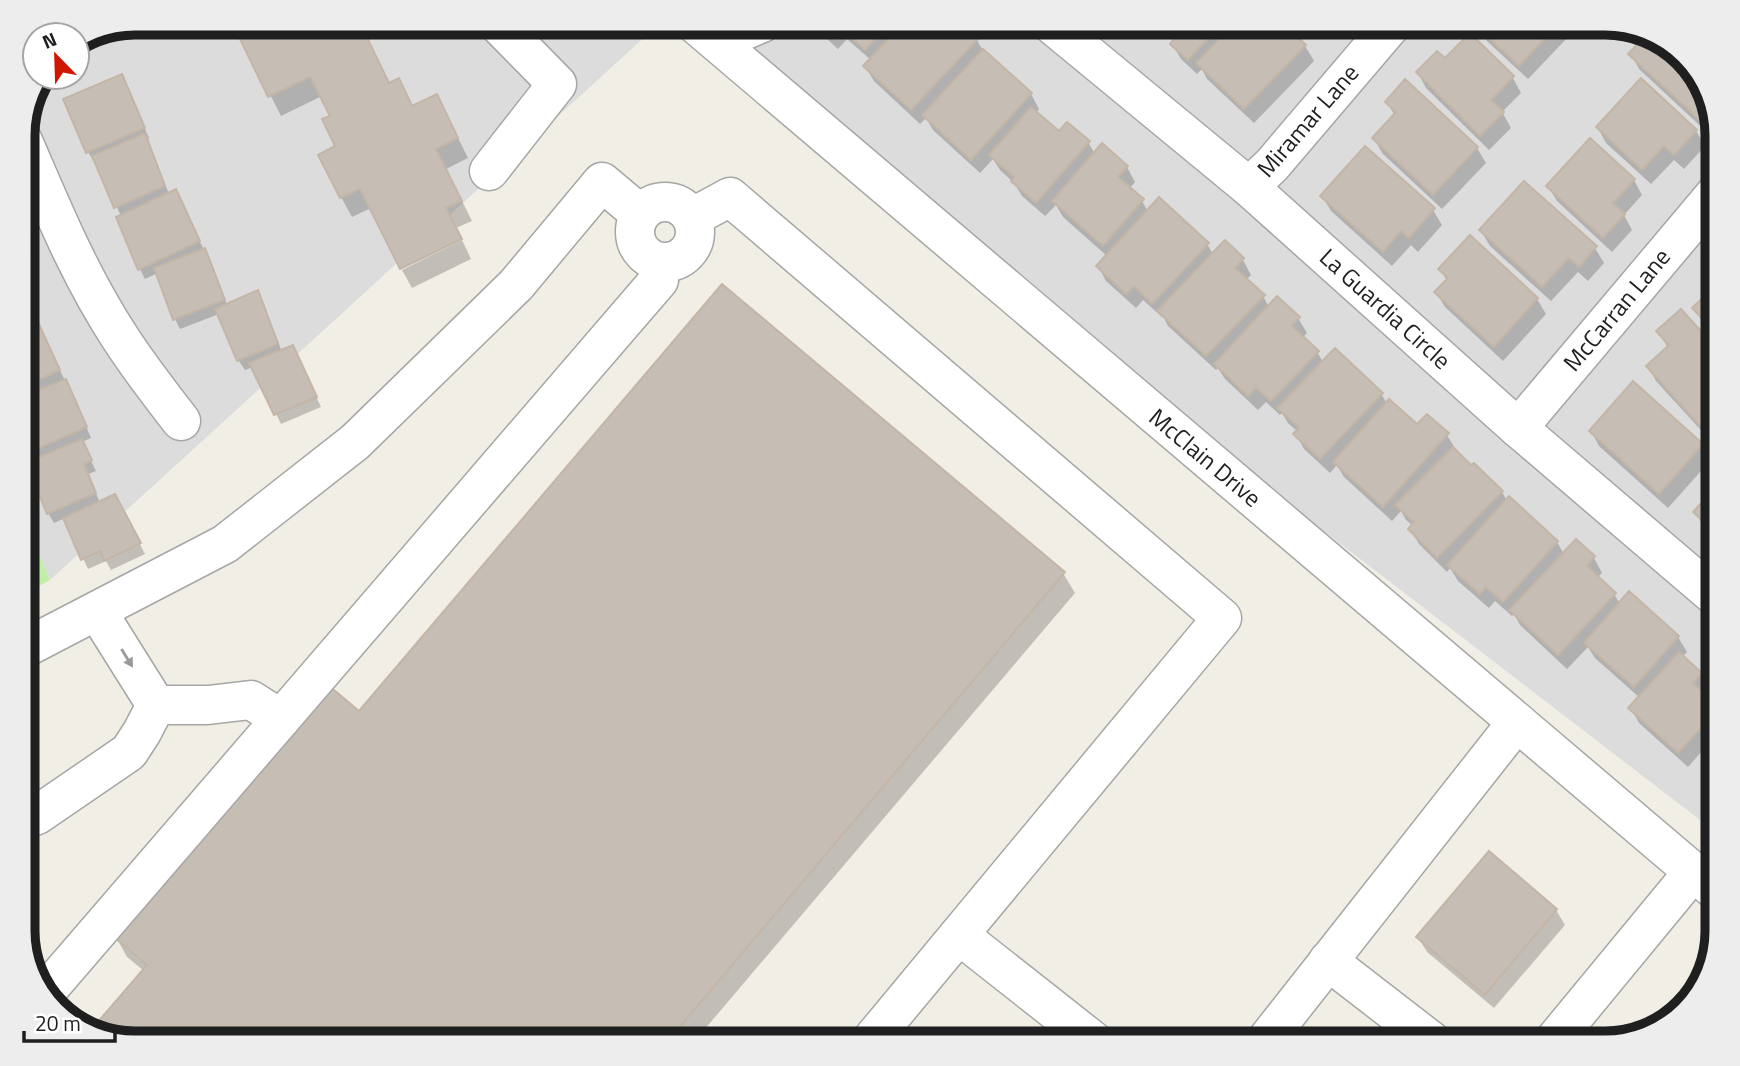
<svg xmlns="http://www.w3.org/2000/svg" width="1740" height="1066" font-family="'Titillium Web',sans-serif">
<rect width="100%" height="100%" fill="#f1eee5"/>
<!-- residential -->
<g fill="#dddcdc">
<path d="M135 23H660L50 580 23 515V128L46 77H77V46Z"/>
<path d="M662 23H1605L1662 38 1702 78 1717 128V833Z"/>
</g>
<!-- grass -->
<path fill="#c3eea8" d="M23 515 50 580 23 595Z"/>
<!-- shadow -->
<g fill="#0003">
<path d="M270 23H358L390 84 398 80 413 108 447 116 468 158 446 169 472 221 456 228 371 208 352 217 341 197 338 147 332 117 322 96 281 116 241 37Z"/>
<path d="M813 23H936L945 32 954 23H958L977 40 983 51 1031 94 1039 109 1036 113 1059 134 1088 142 1095 154 1127 167 1135 182 1129 189 1142 201 1148 212 1207 244 1213 254 1225 242 1243 260 1251 275 1246 280 1263 296 1269 307 1298 318 1307 333 1302 338 1317 352 1323 362 1335 351 1382 395 1387 404 1417 427 1447 435 1456 450 1455 451 1502 492 1507 501 1557 542 1564 554 1576 541 1594 558 1602 573 1597 578 1614 594 1620 604 1678 637 1687 652 1682 657 1701 674 1710 689 1704 696 1717 708V734L1688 767 1639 723 1631 708 1640 698 1595 658 1588 647 1567 669 1520 625 1514 614 1512 616 1495 601 1489 608 1458 581 1450 568 1447 572 1419 544 1410 529 1413 526 1406 520 1401 511 1392 521 1344 477 1337 465 1330 473 1304 449 1296 434 1298 432 1288 423 1282 413 1280 415 1266 402 1258 410 1225 379 1218 368 1216 370 1168 326 1163 316 1162 317 1143 300 1136 308 1106 281 1098 266 1107 256 1063 217 1056 205 1045 216 1022 196 1014 183 1000 170 993 159 980 173 933 130 926 118 920 124 874 81 865 66 871 60 847 39 838 49 817 30Z"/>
<path d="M1156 23H1281L1305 46 1314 61 1254 123 1207 79 1202 69 1197 74 1181 59 1172 44 1175 40Z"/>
<path d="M1481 23H1566L1572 33 1528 79 1487 41 1478 26Z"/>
<path d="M1580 23H1602L1593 34Z"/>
<path d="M1649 34 1662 38 1702 78 1717 128 1710 135 1639 69 1631 54Z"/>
<path d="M1470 36 1513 78 1521 93 1502 112 1511 128 1489 150 1426 88 1418 73 1445 61Z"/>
<path d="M121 76 149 138 147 140 169 194 180 201 204 250 210 260 227 305 257 292 263 302 282 352 298 357 321 407 281 424 253 367 245 370 239 361 219 314 180 329 175 319 158 273 145 279 140 269 121 216 96 161 94 162 88 152 66 100Z"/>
<path d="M1641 81 1696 131 1705 146 1684 169 1674 160 1651 184 1606 143 1598 128Z"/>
<path d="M1387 102 1477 148 1486 163 1442 209 1383 154 1374 139 1395 116Z"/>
<path d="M1634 180 1642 195 1624 215 1632 230 1612 252 1557 201 1548 186Z"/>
<path d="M1322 196 1433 210 1442 225 1418 252 1411 245 1392 266 1331 211Z"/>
<path d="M1481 231 1595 248 1604 263 1588 281 1578 272 1551 301 1490 246Z"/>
<path d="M462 240 471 259 412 288 402 270Z"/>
<path d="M1440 269 1537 299 1546 314 1503 361 1445 307 1436 292 1447 281Z"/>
<path d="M1717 286V338L1703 323 1694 308Z"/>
<path d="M1681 311 1717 351V433L1710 440 1656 381 1648 366 1668 348 1658 331Z"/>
<path d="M23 327 42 332 65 381 71 391 91 438 82 442 96 471 88 474 100 503 120 506 145 554 111 570 106 561 88 569 65 518 54 523 48 513 41 479 34 462 26 466 23 461Z"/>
<path d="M1591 431 1702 446 1710 461 1668 508 1599 446Z"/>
<path d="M1717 489V539L1704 527 1695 512Z"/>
<path d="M1063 573 1075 593 693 1043H135L92 1032 144 971 127 957 116 937 359 714Z"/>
<path d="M1556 910 1565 925 1494 1008 1427 952 1418 937Z"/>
</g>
<!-- building -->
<g fill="#c6bdb4" stroke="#c3b6a6" stroke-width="2">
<path d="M266 23H360L389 83 399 78 412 106 437 94 458 138 436 149 462 201 446 208 462 239 400 269 360 189 340 198 318 155 335 146 322 119 330 116 310 77 268 97 239 37Z"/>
<path d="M815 23H890L865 50 837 25 828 35Z"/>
<path d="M903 23H938L945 29 952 23H961L978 39 911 110 863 66Z"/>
<path d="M1162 23H1222L1188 60 1170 44 1176 36Z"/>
<path d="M1235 23H1283L1306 45 1244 109 1196 63Z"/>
<path d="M1479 23H1559L1519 66 1476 26Z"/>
<path d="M1470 33 1514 76 1491 100 1504 112 1480 136 1416 72 1437 51 1445 58Z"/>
<path d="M1647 34 1662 38 1702 78 1712 109 1701 121 1628 54Z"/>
<path d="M983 49 1032 93 971 160 922 115Z"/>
<path d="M122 74 145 128 86 153 63 99Z"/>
<path d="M1641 78 1697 130 1674 155 1664 146 1642 170 1596 127Z"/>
<path d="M1405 79 1478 147 1433 195 1372 138 1396 112 1385 102Z"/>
<path d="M1031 107 1059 131 1067 122 1090 141 1036 203 1011 181 1014 177 989 155Z"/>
<path d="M145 133 165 186 114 208 92 156Z"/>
<path d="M1590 138 1635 179 1613 203 1625 214 1603 238 1546 186Z"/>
<path d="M1102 143 1128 166 1118 177 1144 199 1103 246 1052 201Z"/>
<path d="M1365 146 1435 208 1409 238 1401 231 1383 252 1320 196Z"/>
<path d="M1524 181 1597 246 1579 267 1569 258 1542 287 1479 230Z"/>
<path d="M176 189 200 241 138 270 116 217Z"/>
<path d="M1159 197 1209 243 1152 304 1134 286 1126 294 1096 266Z"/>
<path d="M1470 235 1538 298 1494 347 1434 292 1448 278 1438 269Z"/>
<path d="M1225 240 1244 258 1235 268 1265 295 1206 356 1157 311Z"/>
<path d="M205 248 225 300 173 320 154 268Z"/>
<path d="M722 284 1065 572 666 1043H135L90 1031 147 965 114 937 328 685 359 711Z"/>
<path d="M1717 284V334L1692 308Z"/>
<path d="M258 290 278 344 237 361 215 309Z"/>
<path d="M1277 296 1300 317 1292 326 1319 351 1271 401 1256 388 1248 396 1214 364Z"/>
<path d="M1681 309 1717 349V410L1700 426 1646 366 1669 345 1656 331Z"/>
<path d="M37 320 60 370 23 387V326Z"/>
<path d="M293 345 317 397 274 415 249 363Z"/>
<path d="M1335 348 1383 393 1320 459 1293 434 1299 428 1277 408Z"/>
<path d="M66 379 87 427 23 455V396Z"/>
<path d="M1633 381 1703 444 1659 494 1589 431Z"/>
<path d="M1389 399 1417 424 1427 414 1449 433 1383 507 1333 462Z"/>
<path d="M82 439 92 460 84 464 96 493 47 514 33 480 39 478 32 460Z"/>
<path d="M1453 447 1471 465 1474 463 1503 491 1437 558 1408 529 1414 522 1395 505Z"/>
<path d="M1717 486V534L1693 512Z"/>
<path d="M115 494 141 543 104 561 100 551 81 560 63 518Z"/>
<path d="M1509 496 1558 541 1503 602 1486 587 1480 594 1447 565Z"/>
<path d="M1576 539 1595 556 1587 566 1616 593 1558 655 1509 610Z"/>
<path d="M1629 591 1679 636 1634 687 1584 643Z"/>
<path d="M1679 652 1702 673 1693 683 1717 705V710L1678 753 1628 708Z"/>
<path d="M1489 851 1557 909 1485 995 1416 937Z"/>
</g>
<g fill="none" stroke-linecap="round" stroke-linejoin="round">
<!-- minor casing -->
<g stroke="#a6a6a6" stroke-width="41">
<g id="minor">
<path d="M694 23 1717 892"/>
<path d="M1050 23 1249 187 1518 428 1717 598"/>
<path d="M717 42 762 23"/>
<path d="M23 141C52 208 80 277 121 339 139 367 160 394 181 421"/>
<path d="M489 171 557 84 497 23"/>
<path d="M1249 187 1272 165 1393 23"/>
<circle cx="665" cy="232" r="30"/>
<path d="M693 217 730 197 1222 618 869 1043"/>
<path d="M1518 428 1717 192"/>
<path d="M97 611 156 705"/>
<path d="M23 649 225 544 355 442 516 285 602 182 640 214"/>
<path d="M156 705H208L251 700 281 719"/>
<path d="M23 821 37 815 129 752 142 732 156 705"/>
<path d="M959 935 1096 1043"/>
<path d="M1328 961 1434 1043"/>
<path d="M44 994 659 280 661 262"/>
<path d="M1264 1043 1517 722"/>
<path d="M1552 1043 1693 872"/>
</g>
</g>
<!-- minor -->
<use href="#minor" stroke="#fff" stroke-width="38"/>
</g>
<!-- one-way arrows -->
<defs><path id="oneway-solid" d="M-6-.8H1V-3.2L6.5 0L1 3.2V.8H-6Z" transform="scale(1.75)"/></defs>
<use fill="#9a9a9a" href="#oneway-solid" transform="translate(127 658) rotate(58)"/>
<g text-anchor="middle" stroke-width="7" stroke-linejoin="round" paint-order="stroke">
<!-- street labels -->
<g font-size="24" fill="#1f1f1f" stroke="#fff">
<text transform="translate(1308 121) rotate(-49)" y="8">Miramar Lane</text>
<text transform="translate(1385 309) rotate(42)" y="8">La Guardia Circle</text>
<text transform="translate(1617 310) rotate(-50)" y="8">McCarran Lane</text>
<text transform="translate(1205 458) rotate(40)" y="8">McClain Drive</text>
</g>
</g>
<!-- crop -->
<path d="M0 0H1740V1066H0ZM135 35H1605A100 100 0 0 1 1705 135V931A100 100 0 0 1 1605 1031H135A100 100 0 0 1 35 931V135A100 100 0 0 1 135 35Z" fill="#ededed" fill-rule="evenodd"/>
<path fill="none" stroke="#1f1f1f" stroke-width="9" d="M135 35H1605A100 100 0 0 1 1705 135V931A100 100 0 0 1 1605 1031H135A100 100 0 0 1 35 931V135A100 100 0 0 1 135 35Z"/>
<!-- north arrow -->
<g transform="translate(56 56) rotate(337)"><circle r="33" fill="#ffffff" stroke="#a5a5a5" stroke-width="2"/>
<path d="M0-5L12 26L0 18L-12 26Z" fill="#ce1600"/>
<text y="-10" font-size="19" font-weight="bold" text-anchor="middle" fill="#1f1f1f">N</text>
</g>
<!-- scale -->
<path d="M24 1031v10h91v-10" fill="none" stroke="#1f1f1f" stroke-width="3.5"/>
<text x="35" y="1031" font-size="21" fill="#1f1f1f" stroke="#ffffff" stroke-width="5" paint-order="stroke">20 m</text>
</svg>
